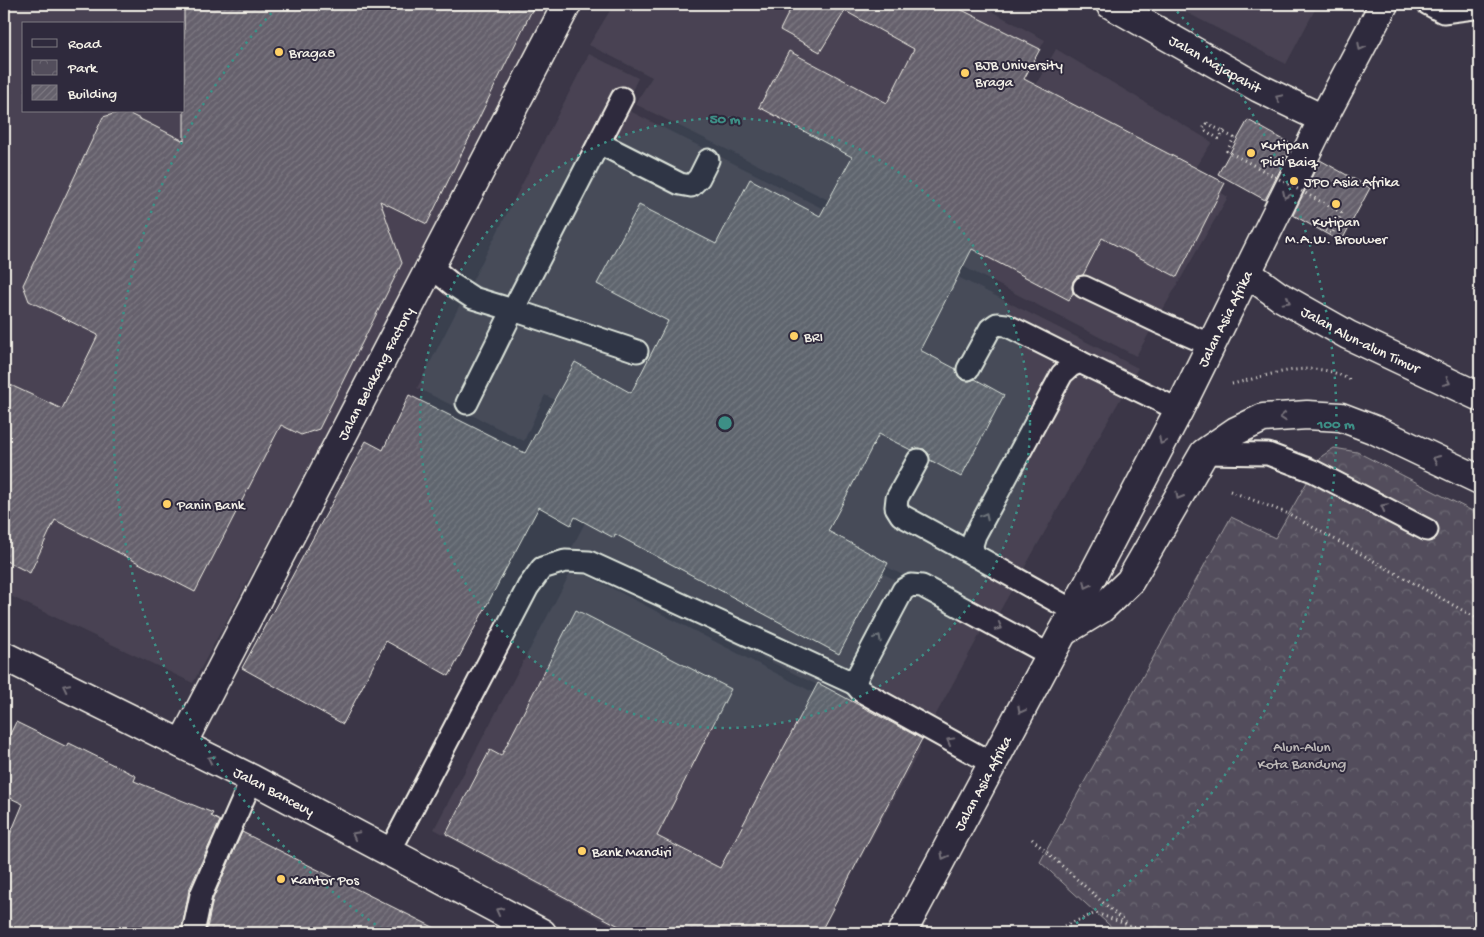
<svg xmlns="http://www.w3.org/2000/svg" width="1484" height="937" font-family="'Gochi Hand',sans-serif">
<defs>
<pattern id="park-crowns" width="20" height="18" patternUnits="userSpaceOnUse" patternTransform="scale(1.25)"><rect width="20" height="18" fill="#534e5c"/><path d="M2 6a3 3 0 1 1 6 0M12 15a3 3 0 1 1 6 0" fill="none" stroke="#6c6873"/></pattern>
<pattern id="building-hatch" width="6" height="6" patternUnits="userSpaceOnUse" patternTransform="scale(1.25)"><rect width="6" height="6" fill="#65616c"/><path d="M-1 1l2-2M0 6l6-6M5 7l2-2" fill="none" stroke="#7c7881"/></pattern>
</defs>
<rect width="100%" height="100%" fill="#3b3647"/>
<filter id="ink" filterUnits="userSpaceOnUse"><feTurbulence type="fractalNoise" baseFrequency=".02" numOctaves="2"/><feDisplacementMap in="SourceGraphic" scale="10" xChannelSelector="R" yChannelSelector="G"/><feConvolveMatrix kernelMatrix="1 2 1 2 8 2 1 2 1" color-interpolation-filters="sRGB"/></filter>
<g filter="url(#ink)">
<!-- built -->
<g fill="#484352" fill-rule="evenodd">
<path d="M4 4H558L193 683 4 593ZM24 24H184V111H24Z"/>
<path d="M614 4H978L1045 40 929 250 635 104 652 77 589 45Z"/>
<path d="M1170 4H1318L1286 64Z"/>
<path d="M1056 49 1212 142 1191 174 1228 197 1136 356 941 255Z"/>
<path d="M589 54 638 78 624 108 1138 368 994 621 545 395 524 441 417 388Z"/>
<path d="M626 444 985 625 923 738 566 559Z"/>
<path d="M573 568 921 748 820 933H626L434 829Z"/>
</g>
<!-- park -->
<path fill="url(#park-crowns)" stroke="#a4a0a2" d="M1334 448 1357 452 1480 515V933H1118L1040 862 1231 517 1275 538 1322 456Z"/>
<!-- building -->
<g fill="url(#building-hatch)" stroke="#f4f1e8">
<path d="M184 4H535L427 224 380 201 402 263 319 429 301 435 281 425 195 592 55 520 30 573 4 560V382L62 409 98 335 29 301 23 285 103 117 124 111 184 141Z"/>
<path d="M793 4H950L1040 49 1024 79 1225 183 1177 277 1102 238 1083 275 1077 276 1073 281 1072 288 1073 293 1069 300 972 249 920 350 956 369 958 376 962 380 969 381 975 379 1004 395 961 477 930 460 929 454 924 449 917 448 911 450 879 434 828 531 888 563 839 654 615 534 614 538 575 517 571 525 539 507 449 676 386 641 343 724 242 668 366 441 383 450 409 395 525 453 575 362 631 393 668 321 597 284 639 205 716 244 750 179 820 216 852 157 759 107 789 51 887 103 914 49 845 11 820 52 780 30Z"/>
<path d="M1248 120 1293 145 1265 200 1218 174Z"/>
<path d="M1320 160 1370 188 1341 242 1293 215Z"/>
<path d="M576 610 731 689 657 836 720 868 818 683 922 739 820 933H632L446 834 490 750 501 756Z"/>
<path d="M16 722 67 747 69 743 136 776 134 781 213 813 211 816 220 821 189 890 181 933H4V849L23 804 4 795V746Z"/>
<path d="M242 832 445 933H206L213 899Z"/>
</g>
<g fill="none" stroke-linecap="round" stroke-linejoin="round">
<!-- service casing -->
<g stroke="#f4f1e8" stroke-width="25">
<g id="service">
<path d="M1428 4 1443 12 1474 8 1480 4"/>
<path d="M599 143 680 184 691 186 699 178 708 160"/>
<path d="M430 266 453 285 473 298 513 310 622 98"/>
<path d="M1084 287 1158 322 1211 345"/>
<path d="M968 369 990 329 997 324 1006 325 1080 362"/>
<path d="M467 403 513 310 637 351"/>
<path d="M1204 453 1268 454 1313 471 1427 530"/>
<path d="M918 460 897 498 896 507 901 515 974 555"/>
<path d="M1074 611 974 555 972 545 975 535 1062 374 1071 366 1080 362 1179 410"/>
<path d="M993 764 861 691 855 684 858 675 903 590 911 585 922 586 1050 655"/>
<path d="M389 853 528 587 542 568 565 561 589 562 855 684"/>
<path d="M193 933 201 895 252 779"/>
</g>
</g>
<!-- minor casing -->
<g stroke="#f4f1e8" stroke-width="31">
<g id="minor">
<path id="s1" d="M1110 4 1259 88 1323 119"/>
<path id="s2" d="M182 744 567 4"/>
</g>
</g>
<!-- tertiary casing -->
<g stroke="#f4f1e8" stroke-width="31">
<g id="tertiary">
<path id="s3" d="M1247 273 1279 296 1348 335 1480 397"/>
<path d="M1063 632 1101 609 1130 581 1204 453 1236 431 1263 418 1307 415 1341 417 1375 430 1480 480"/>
<path id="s4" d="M4 656 252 779 542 933"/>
</g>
</g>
<!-- primary casing -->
<g stroke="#f4f1e8" stroke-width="31">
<g id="primary">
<path id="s5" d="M902 933 1063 632 1179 410 1323 119 1384 4"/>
</g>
</g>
<!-- path -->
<g stroke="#f4f1e8" stroke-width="3" stroke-dasharray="1 4" stroke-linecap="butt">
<path d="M1207 123 1203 129 1219 139 1225 129"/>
<path d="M1321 228 1332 234 1342 213"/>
<path d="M1232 384C1263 377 1300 363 1332 372 1339 374 1346 378 1353 381"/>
<path d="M1230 491 1289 514 1480 620"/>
<path d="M1032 839 1128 925"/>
<path d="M1057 933 1064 926 1096 913 1128 925 1137 933"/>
</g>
<!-- service -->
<use href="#service" stroke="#2f2a3d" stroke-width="21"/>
<!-- minor -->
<use href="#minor" stroke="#2f2a3d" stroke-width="28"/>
<!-- tertiary -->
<use href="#tertiary" stroke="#2f2a3d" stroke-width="28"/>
<!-- primary -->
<use href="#primary" stroke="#2f2a3d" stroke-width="28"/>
<!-- path-bridge -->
<path stroke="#f4f1e8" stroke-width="3" stroke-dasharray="1 4" stroke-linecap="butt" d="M1207 123 1234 138 1227 151 1342 213"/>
</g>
<!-- one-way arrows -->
<defs><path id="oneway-chevron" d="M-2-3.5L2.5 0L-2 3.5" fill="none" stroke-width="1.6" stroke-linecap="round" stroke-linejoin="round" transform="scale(1.25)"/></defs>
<g stroke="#747079">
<use href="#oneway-chevron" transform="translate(1361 47) rotate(118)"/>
<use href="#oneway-chevron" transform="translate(1279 98) rotate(-154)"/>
<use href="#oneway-chevron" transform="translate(1286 195) rotate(116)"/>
<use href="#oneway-chevron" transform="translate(1287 301) rotate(29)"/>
<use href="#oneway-chevron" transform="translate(1447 382) rotate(25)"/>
<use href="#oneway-chevron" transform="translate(1283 417) rotate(176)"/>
<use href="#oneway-chevron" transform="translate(1162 441) rotate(117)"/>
<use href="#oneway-chevron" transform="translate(1436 459) rotate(-155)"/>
<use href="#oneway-chevron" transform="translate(1179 496) rotate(120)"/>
<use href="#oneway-chevron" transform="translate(1384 507) rotate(-153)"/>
<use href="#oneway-chevron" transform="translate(985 516) rotate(-62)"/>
<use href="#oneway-chevron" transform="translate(1087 585) rotate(117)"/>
<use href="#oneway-chevron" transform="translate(999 627) rotate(28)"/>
<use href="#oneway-chevron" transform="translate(878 638) rotate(-62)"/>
<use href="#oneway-chevron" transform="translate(66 687) rotate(-154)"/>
<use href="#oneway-chevron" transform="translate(1021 710) rotate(118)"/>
<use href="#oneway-chevron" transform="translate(950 741) rotate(-151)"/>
<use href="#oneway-chevron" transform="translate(211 759) rotate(-154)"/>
<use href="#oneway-chevron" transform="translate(355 835) rotate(-152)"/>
<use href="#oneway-chevron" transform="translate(944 856) rotate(118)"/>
<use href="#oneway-chevron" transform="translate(499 911) rotate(-152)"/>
</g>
</g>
<!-- distance rings -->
<circle cx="725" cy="423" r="305" fill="#3d8f86" fill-opacity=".12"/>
<g fill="none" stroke="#3d8f86" stroke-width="2.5" stroke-dasharray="2.5 5">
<circle cx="725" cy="423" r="305"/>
<path d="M388 933A611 611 0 0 1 278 6M1172 6A611 611 0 0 1 1062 933"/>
</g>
<!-- markers -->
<g fill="#ffd166" stroke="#2f2a3d" stroke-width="2">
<circle cx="279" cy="52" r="5"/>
<circle cx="965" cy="73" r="5"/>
<circle cx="1251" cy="153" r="5"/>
<circle cx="1294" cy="181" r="5"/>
<circle cx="1336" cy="204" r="5"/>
<circle cx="794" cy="336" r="5"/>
<circle cx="167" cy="504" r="5"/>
<circle cx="582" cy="851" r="5"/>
<circle cx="281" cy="879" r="5"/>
</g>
<g text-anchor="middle" stroke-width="4" stroke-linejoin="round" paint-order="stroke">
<!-- poi labels -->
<g font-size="15" fill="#f4f1e8" stroke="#2f2a3d" text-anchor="start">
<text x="289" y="57">Braga8</text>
<text x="975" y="69">BJB University<tspan x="975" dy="17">Braga</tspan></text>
<text x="1261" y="149">Kutipan<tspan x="1261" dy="17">Pidi Baiq</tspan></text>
<text x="1304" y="186">JPO Asia Afrika</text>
<text x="1336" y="226" text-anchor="middle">Kutipan<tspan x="1336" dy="17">M.A.W. Brouwer</tspan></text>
<text x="804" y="341">BRI</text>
<text x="177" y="509">Panin Bank</text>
<text x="592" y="856">Bank Mandiri</text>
<text x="291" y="884">Kantor Pos</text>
</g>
<!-- street labels -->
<g font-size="15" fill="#f4f1e8" stroke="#2f2a3d">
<text dy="5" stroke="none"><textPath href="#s1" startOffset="121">Jalan Majapahit</textPath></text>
<text dy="5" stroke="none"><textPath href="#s5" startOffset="694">Jalan Asia Afrika</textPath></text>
<text dy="5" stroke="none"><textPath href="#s3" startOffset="132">Jalan Alun-alun Timur</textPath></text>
<text dy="5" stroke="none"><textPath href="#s2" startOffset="418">Jalan Belakang Factory</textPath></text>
<text dy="5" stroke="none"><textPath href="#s5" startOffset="170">Jalan Asia Afrika</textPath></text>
<text dy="5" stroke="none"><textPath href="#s4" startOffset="302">Jalan Banceuy</textPath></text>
</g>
<!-- park labels -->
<g font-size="15" fill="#bcb8b7" stroke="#2f2a3d">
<text x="1302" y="751">Alun-Alun<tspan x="1302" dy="17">Kota Bandung</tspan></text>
</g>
</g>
<circle cx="725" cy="423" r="8" fill="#3d8f86" stroke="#2f2a3d" stroke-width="2.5"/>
<g font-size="15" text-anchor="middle" font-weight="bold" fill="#3d8f86" stroke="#2f2a3d" stroke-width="4" stroke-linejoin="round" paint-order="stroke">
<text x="725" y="123">50 m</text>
<text x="1336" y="428">100 m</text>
</g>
<!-- margin -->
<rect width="1484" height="937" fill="none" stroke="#2f2a3d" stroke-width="20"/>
<rect x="10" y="10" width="1464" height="917" fill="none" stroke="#f4f1e8" stroke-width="2" filter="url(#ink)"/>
<!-- legend -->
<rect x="22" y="22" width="162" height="90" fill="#2f2a3d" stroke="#7e7a81"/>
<rect x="32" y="39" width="25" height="8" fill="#2f2a3d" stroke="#7e7a81"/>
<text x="68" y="48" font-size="15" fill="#f4f1e8">Road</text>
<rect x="32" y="60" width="25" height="15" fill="url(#park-crowns)" stroke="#7e7a81"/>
<text x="68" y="72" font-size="15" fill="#f4f1e8">Park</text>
<rect x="32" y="85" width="25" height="15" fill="url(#building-hatch)" stroke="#7e7a81"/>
<text x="68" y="98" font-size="15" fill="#f4f1e8">Building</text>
</svg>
